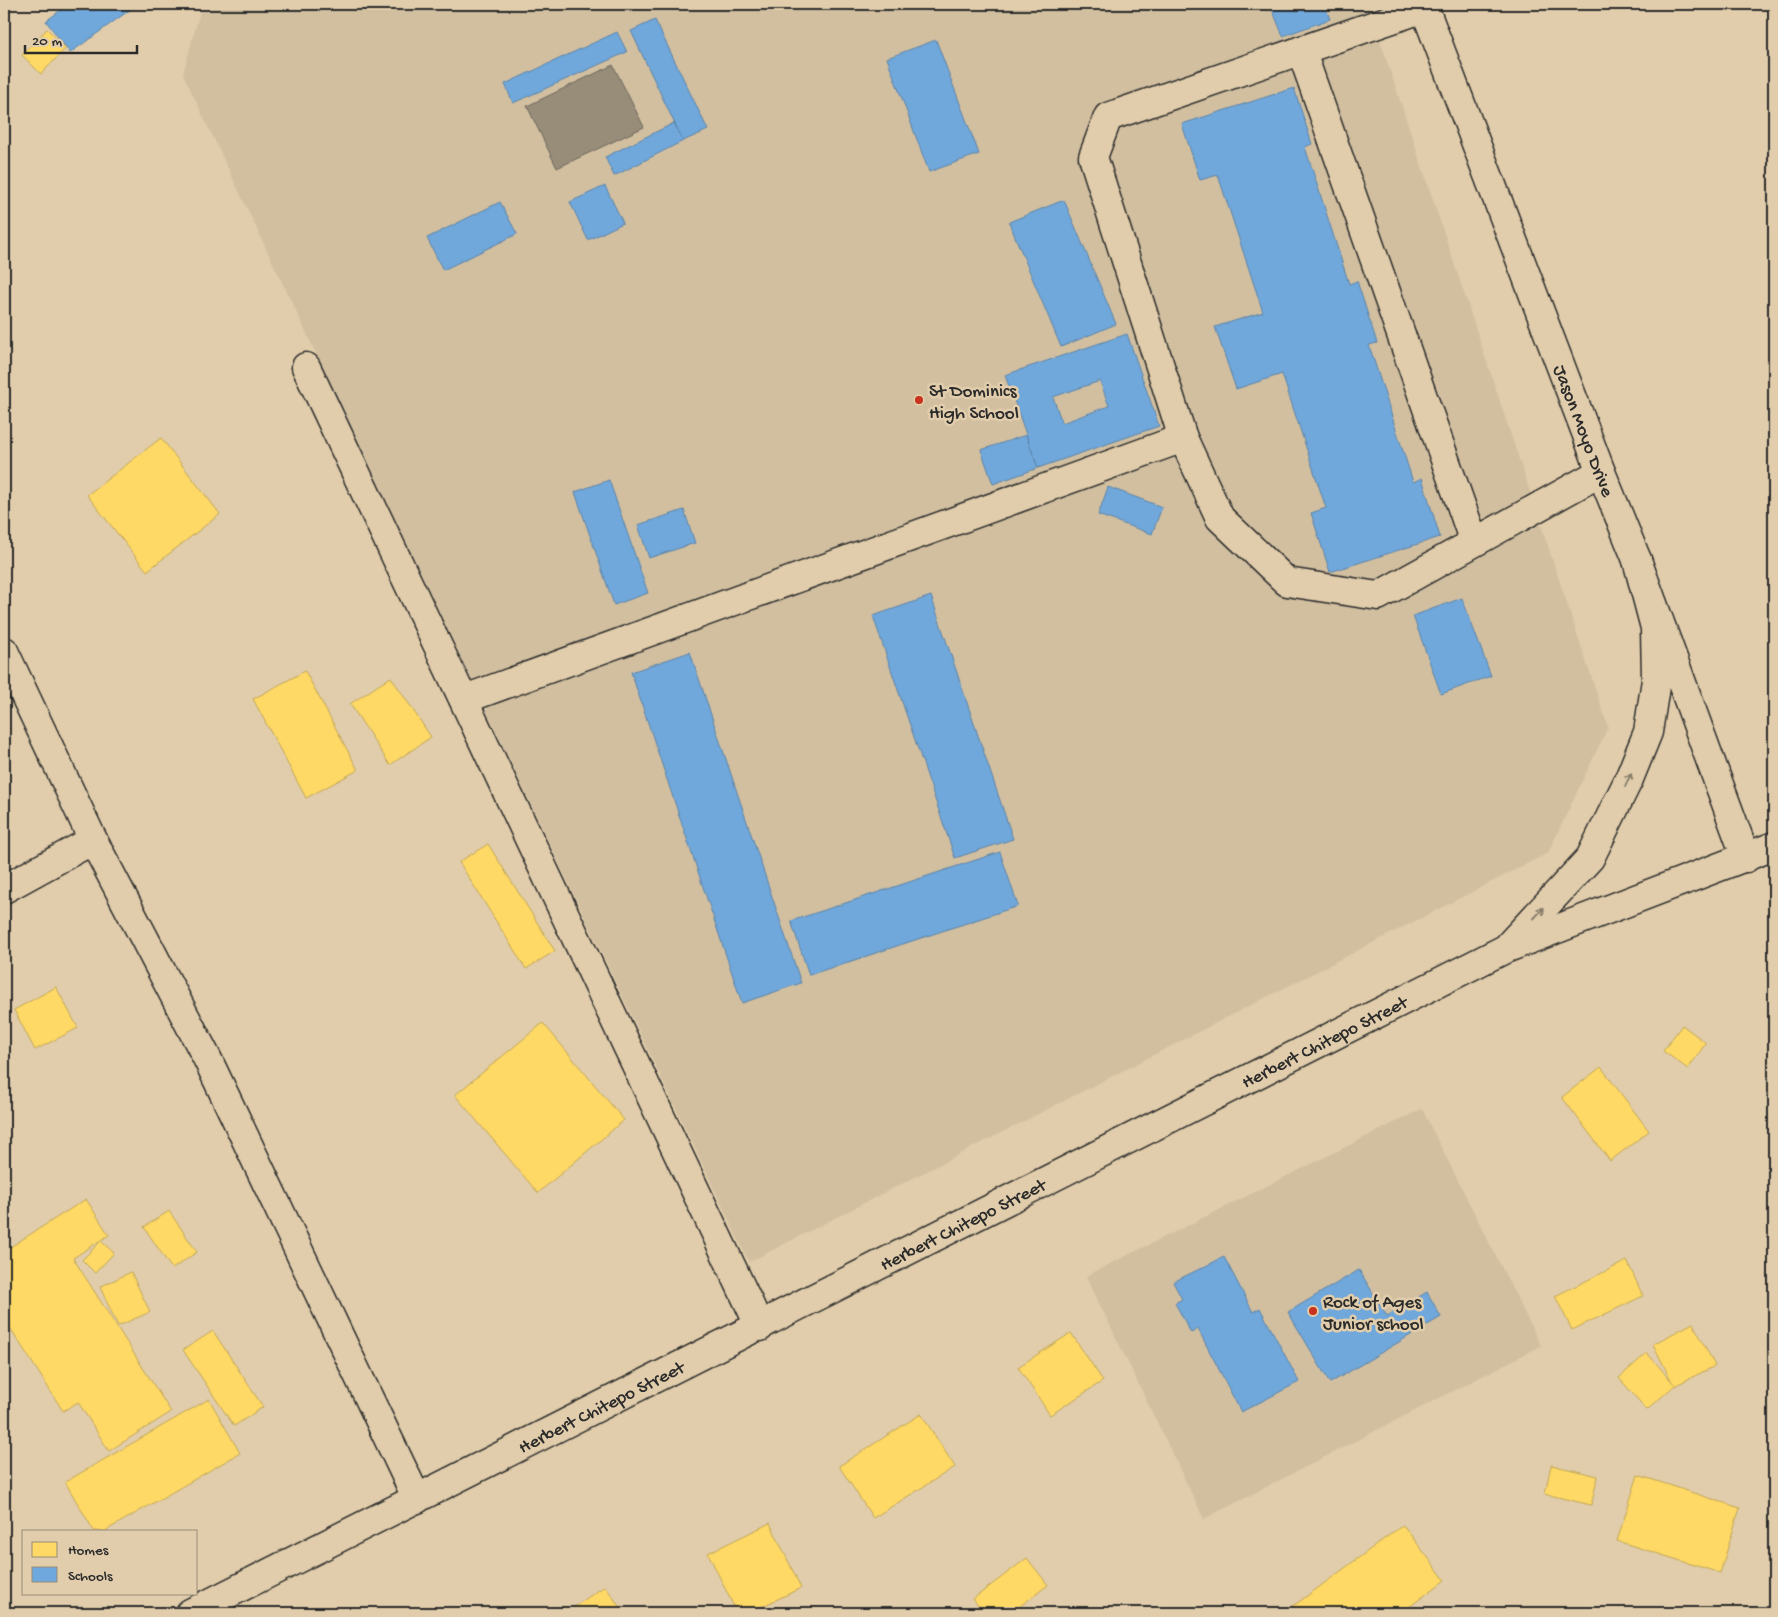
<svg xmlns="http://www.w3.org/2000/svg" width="1778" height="1617" font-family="'Gochi Hand',sans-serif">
<rect width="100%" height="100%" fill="#e1cdab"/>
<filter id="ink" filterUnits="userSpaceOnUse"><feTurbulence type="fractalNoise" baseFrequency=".02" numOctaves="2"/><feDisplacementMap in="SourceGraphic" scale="10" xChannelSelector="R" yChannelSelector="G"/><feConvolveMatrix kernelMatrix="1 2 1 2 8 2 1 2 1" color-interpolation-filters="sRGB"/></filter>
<g filter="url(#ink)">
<!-- built -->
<g fill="#d1bfa0">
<path d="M202 4H1368L1608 727 1548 853 749 1262 183 74Z"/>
<path d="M1422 1109 1541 1346 1204 1519 1086 1276Z"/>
</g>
<!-- water -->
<path fill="#988d79" stroke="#6c665a" d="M613 65 644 127 557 168 527 106Z"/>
<!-- homes -->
<g fill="#ffd966" stroke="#bfa554">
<path d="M47 29 66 48 41 74 22 55Z"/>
<path d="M161 438 220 514 147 571 87 495Z"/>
<path d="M305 671 358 770 306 798 253 699Z"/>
<path d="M391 677 431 737 390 765 350 704Z"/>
<path d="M488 844 555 951 526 969 459 862Z"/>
<path d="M56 987 78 1028 35 1050 14 1010Z"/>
<path d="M543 1023 624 1120 538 1193 455 1095Z"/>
<path d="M1682 1025 1706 1043 1688 1069 1663 1051Z"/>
<path d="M1601 1067 1649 1131 1610 1161 1562 1097Z"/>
<path d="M86 1199 109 1235 73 1258 171 1412 109 1451 78 1402 63 1411 4 1318V1251Z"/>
<path d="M169 1211 197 1252 172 1269 144 1227Z"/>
<path d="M101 1241 114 1253 95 1273 82 1260Z"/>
<path d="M1627 1261 1643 1296 1572 1330 1555 1296Z"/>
<path d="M131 1272 150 1312 118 1326 100 1287Z"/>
<path d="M1693 1323 1715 1366 1674 1386 1653 1344Z"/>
<path d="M213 1331 263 1407 234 1426 183 1350Z"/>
<path d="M1071 1333 1103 1381 1050 1415 1018 1367Z"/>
<path d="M1647 1353 1675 1385 1647 1410 1619 1378Z"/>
<path d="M209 1399 240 1453 105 1531H94L65 1482Z"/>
<path d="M921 1414 955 1467 873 1518 839 1466Z"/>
<path d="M1551 1465 1598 1476 1591 1505 1545 1494Z"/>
<path d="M1638 1475 1740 1508 1720 1573 1617 1541Z"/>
<path d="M770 1523 801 1588 748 1613H737L708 1553Z"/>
<path d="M1403 1525 1445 1580 1401 1613H1284Z"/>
<path d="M1027 1558 1048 1585 1011 1613H984L973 1599Z"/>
<path d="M605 1586 624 1613H565Z"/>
</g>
<!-- schools -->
<g fill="#6fa8dc" stroke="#5b82a7" fill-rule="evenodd">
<path d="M69 4H138L70 53 46 21Z"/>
<path d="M1270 4H1324L1330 19 1283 36Z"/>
<path d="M655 20 708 130 683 141 631 31Z"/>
<path d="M617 32 627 52 513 103 505 84Z"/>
<path d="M936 40 979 154 929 172 887 58Z"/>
<path d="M1294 88 1312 144 1305 147 1349 284 1357 281 1377 343 1369 345 1413 482 1422 478 1440 537 1330 572 1311 513 1326 508 1282 374 1236 389 1215 327 1263 312 1218 175 1200 180 1182 124Z"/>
<path d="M674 123 683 141 614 176 605 157Z"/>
<path d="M605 186 623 223 588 240 570 202Z"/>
<path d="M1064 200 1116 324 1061 347 1009 222Z"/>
<path d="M500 202 517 234 443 270 427 238Z"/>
<path d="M1127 334 1159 426 1038 468 1005 375ZM1100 381 1109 406 1062 423 1053 397Z"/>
<path d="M1026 435 1038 468 993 484 981 450Z"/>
<path d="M609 480 648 593 614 605 575 492Z"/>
<path d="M1108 487 1162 507 1152 534 1098 515Z"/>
<path d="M684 510 695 543 649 558 638 525Z"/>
<path d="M931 596 1013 839 955 858 873 616Z"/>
<path d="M1462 598 1491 676 1441 694 1413 616Z"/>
<path d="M690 652 801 983 742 1003 631 672Z"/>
<path d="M1000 852 1018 906 809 975 791 921Z"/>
<path d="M1224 1257 1253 1312 1260 1308 1299 1382 1241 1412 1198 1329 1191 1333 1175 1303 1182 1299 1173 1282Z"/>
<path d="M1359 1270 1387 1316 1427 1292 1441 1317 1330 1383 1288 1312Z"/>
</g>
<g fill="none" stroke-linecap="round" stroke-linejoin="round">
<!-- minor casing -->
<g stroke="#2b2b2b" stroke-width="31">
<g id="minor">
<path id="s1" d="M1423 4 1601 472 1637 560 1746 858"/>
<path d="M1424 8 1108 117 1093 157 1183 438 1220 518 1287 582 1378 596 1601 472"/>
<path d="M1301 50 1474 542"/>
<path d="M306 367 760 1327"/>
<path d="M4 651 93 840 208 1060 417 1499"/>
<path d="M465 699 1183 438"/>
<path d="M4 889 93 840"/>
</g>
</g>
<!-- major casing -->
<g stroke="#2b2b2b" stroke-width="31">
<g id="major">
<path d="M1510 944 1590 858 1629 779 1648 732 1656 680 1655 628 1637 560"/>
<path id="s2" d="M190 1613 1505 949 1774 846"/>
</g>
</g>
<!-- minor -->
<use href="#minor" stroke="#e1cdab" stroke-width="28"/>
<!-- major -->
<use href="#major" stroke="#e1cdab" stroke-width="28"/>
</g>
<!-- one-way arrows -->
<defs><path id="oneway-shaft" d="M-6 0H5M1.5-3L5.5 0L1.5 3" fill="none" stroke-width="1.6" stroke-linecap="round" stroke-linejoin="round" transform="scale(1.25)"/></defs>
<g stroke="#867c6b">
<use href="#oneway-shaft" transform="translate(1628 780) rotate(-66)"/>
<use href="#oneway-shaft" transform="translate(1539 913) rotate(-47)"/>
</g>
</g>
<!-- markers -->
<g fill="#c8321e" stroke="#e1cdab" stroke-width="2">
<circle cx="919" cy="400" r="5"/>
<circle cx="1313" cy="1311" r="5"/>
</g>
<g text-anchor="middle" stroke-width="5" stroke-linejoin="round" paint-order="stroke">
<!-- poi labels -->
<g font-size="19" fill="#2b2b2b" stroke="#e1cdab" text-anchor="start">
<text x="929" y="396">St Dominics<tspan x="929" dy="22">High School</tspan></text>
<text x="1323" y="1307">Rock of Ages<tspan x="1323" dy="22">Junior school</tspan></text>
</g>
<!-- street labels -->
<g font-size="19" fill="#2b2b2b" stroke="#e1cdab">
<text dy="7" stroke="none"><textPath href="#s1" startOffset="456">Jason Moyo Drive</textPath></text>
<text dy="7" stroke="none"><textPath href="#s2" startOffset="1270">Herbert Chitepo Street</textPath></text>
<text dy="7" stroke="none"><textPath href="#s2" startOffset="865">Herbert Chitepo Street</textPath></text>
<text dy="7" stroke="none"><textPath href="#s2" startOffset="460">Herbert Chitepo Street</textPath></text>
</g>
</g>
<!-- margin -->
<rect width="1778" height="1617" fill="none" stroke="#e1cdab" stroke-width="20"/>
<rect x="10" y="10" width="1758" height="1597" fill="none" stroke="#2b2b2b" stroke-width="2" filter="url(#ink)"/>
<!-- legend -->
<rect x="22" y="1530" width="175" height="65" fill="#e1cdab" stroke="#988c78"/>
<rect x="32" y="1542" width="25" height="15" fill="#ffd966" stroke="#988c78"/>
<text x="68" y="1554" font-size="15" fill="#2b2b2b">Homes</text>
<rect x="32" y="1567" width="25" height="15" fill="#6fa8dc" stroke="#988c78"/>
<text x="68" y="1580" font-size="15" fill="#2b2b2b">Schools</text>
<!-- scale -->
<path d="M25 45v8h112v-8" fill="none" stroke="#2b2b2b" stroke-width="2.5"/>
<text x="32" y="45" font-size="15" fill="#2b2b2b" stroke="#e1cdab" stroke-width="4" paint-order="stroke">20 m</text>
</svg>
